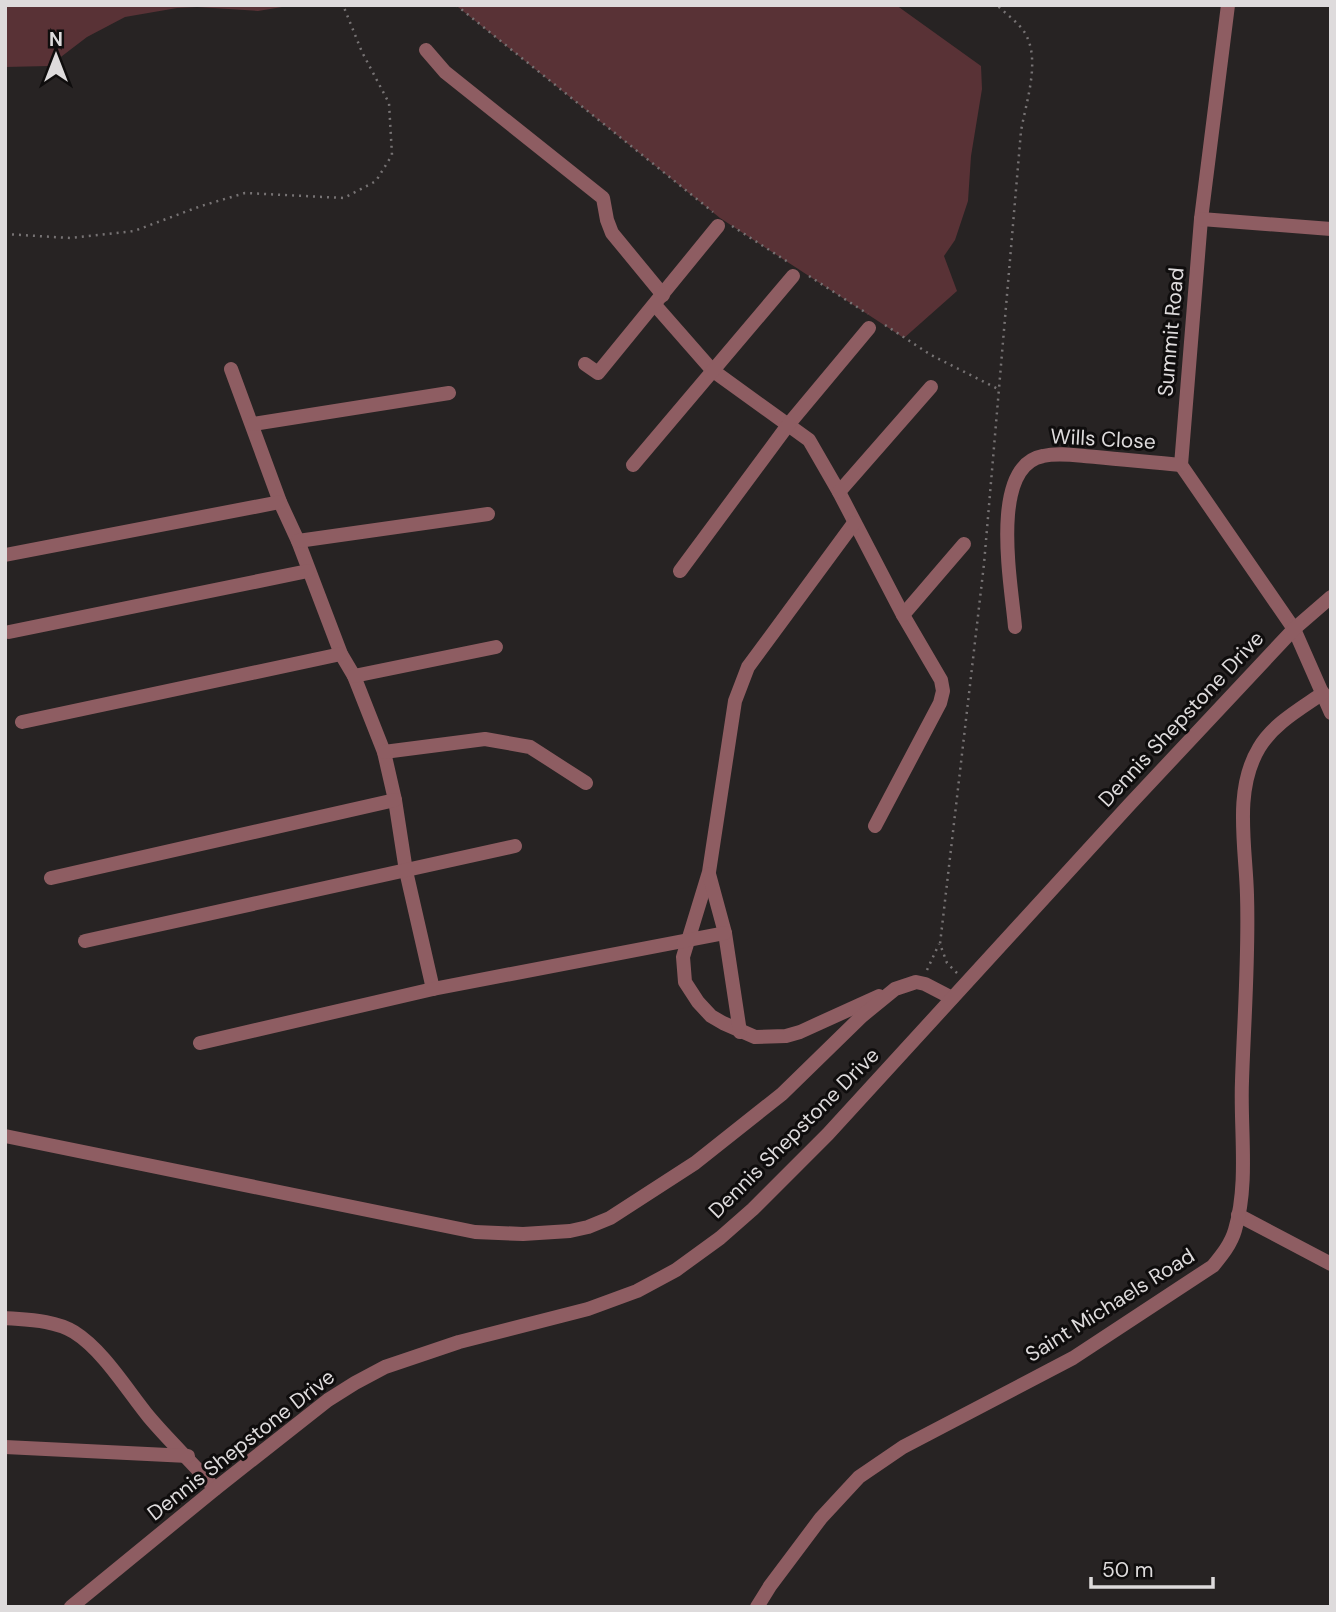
<svg xmlns="http://www.w3.org/2000/svg" width="1336" height="1612" font-family="'DM Sans',sans-serif">
<rect width="100%" height="100%" fill="#272323"/>
<!-- green -->
<g fill="#593236">
<path d="M5 5H294L258 11 197 7 177 8 125 17 87 37 49 66 5 67Z"/>
<path d="M460 5H896L981 66 982 89 971 156 968 201 955 240 944 256 957 291 904 338 720 218 458 7Z"/>
</g>
<g fill="none" stroke-linecap="round" stroke-linejoin="round">
<!-- path -->
<g stroke="#777374" stroke-width="2.5" stroke-dasharray="2 5" stroke-linecap="butt">
<path d="M456 5 713 212"/>
<path d="M732 226 788 262"/>
<path d="M5 234 70 238 134 231 201 206 245 193 344 198 376 181 392 155 389 103 362 52 343 5"/>
<path d="M809 276 868 314"/>
<path d="M885 325 931 355 1000 390"/>
<path d="M927 970 939 944"/>
<path d="M957 973 947 963 940 944 984 564 1021 131C1026 102 1041 60 1025 33 1019 23 1006 14 997 5"/>
</g>
<!-- minor -->
<g stroke="#8e5d62" stroke-width="14">
<path d="M1228 5 1201 219 1181 465 1294 629 1331 713"/>
<path d="M426 50 445 72 603 198 607 220 612 233 663 295"/>
<path d="M1201 219 1331 229"/>
<path d="M655 305 712 370 809 440 839 492 903 615 941 680 943 691 940 703 875 826"/>
<path d="M585 364 598 373 718 226"/>
<path d="M231 369 280 502 298 541 341 654 354 676 384 752 395 800 406 871 433 989"/>
<path d="M253 424 449 393"/>
<path d="M633 465 793 276"/>
<path d="M839 492 931 387"/>
<path d="M854 523 748 667 735 701 709 872 683 957 685 982 698 1002 711 1016 723 1023 755 1037 786 1036 800 1032 879 996"/>
<path d="M298 541 488 514"/>
<path d="M5 555 280 502"/>
<path d="M680 571 788 425 869 328"/>
<path d="M903 615 964 544"/>
<path d="M1015 627C1012 588 988 466 1043 456 1060 452 1079 456 1096 457 1124 460 1153 462 1181 465"/>
<path d="M9 632 308 571"/>
<path d="M354 676 496 647"/>
<path d="M22 722 341 654"/>
<path d="M384 752 485 739 530 747 586 783"/>
<path d="M709 874 725 933 740 1032"/>
<path d="M51 878 395 800"/>
<path d="M85 941 515 846"/>
<path d="M200 1043 433 989 725 933"/>
<path d="M5 1136 475 1232 523 1234 570 1231 588 1227 610 1218 695 1163 782 1094 862 1016 895 989 916 982 925 984 952 998"/>
<path d="M1238 1215 1331 1264"/>
<path d="M5 1318C28 1320 54 1320 74 1332 103 1350 127 1390 149 1417 170 1442 194 1464 215 1489"/>
<path d="M5 1447 188 1456"/>
<path d="M757 1607 770 1586 821 1518 859 1477 903 1447 1073 1358 1213 1266C1222 1255 1231 1244 1235 1230 1249 1183 1240 1129 1242 1081 1244 1019 1249 957 1247 895 1246 848 1233 791 1259 748 1273 724 1300 709 1323 693"/>
</g>
<!-- tertiary -->
<path stroke="#8e5d62" stroke-width="14" d="M71 1607 215 1489 328 1400 355 1383 385 1367 459 1342 588 1309 637 1291 676 1270 720 1238 753 1209 828 1134 1130 804 1294 629 1331 597"/>
</g>
<g text-anchor="middle" stroke-width="6" stroke-linejoin="round" paint-order="stroke">
<!-- street labels -->
<g font-size="21" fill="#dedbdc" stroke="#0f0d0d">
<text transform="translate(1171 332) rotate(-85)" y="7">Summit Road</text>
<text transform="translate(1103 439) rotate(3)" y="7">Wills Close</text>
<text transform="translate(1181 719) rotate(-47)" y="7">Dennis Shepstone Drive</text>
<text transform="translate(794 1133) rotate(-45)" y="7">Dennis Shepstone Drive</text>
<text transform="translate(1110 1305) rotate(-32)" y="7">Saint Michaels Road</text>
<text transform="translate(241 1445) rotate(-38)" y="7">Dennis Shepstone Drive</text>
</g>
</g>
<!-- border -->
<rect width="1336" height="1612" fill="none" stroke="#dedbdc" stroke-width="14"/>
<!-- north arrow -->
<g transform="translate(56 56)" stroke="#0f0d0d" stroke-width="5" paint-order="stroke">
<path d="M0-5L12 26L0 18L-12 26Z" fill="#dedbdc"/>
<text y="-10" font-size="19" font-weight="bold" text-anchor="middle" fill="#dedbdc">N</text>
</g>
<!-- scale -->
<path d="M1091 1577v10h122v-10" fill="none" stroke="#dedbdc" stroke-width="3.5"/>
<text x="1102" y="1577" font-size="21" fill="#dedbdc" stroke="#0f0d0d" stroke-width="5" paint-order="stroke">50 m</text>
</svg>
